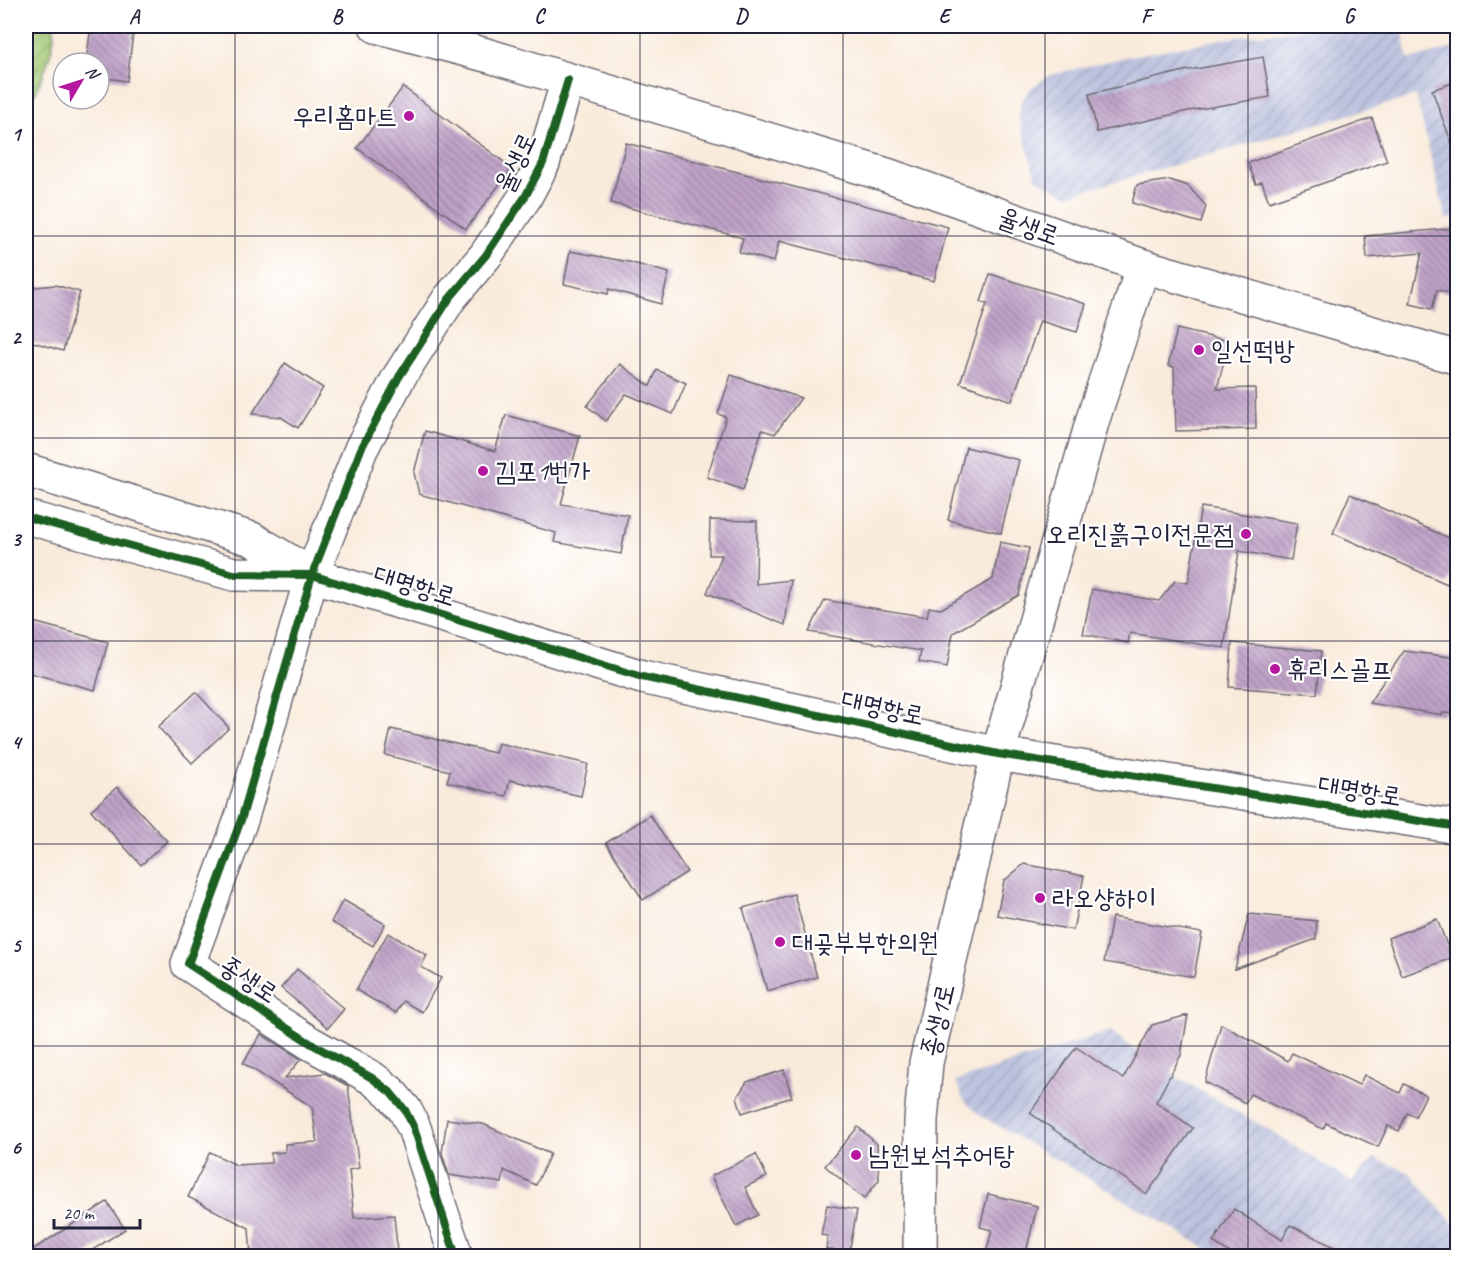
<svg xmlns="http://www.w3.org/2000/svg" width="1483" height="1282" font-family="Caveat,'Poor Story',sans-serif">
<defs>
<pattern id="industrial-furrows" width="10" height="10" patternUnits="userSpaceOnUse" patternTransform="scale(1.5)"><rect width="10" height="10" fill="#bdc3de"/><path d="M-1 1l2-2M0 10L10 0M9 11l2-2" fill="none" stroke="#a2a7bf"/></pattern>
<pattern id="garden-furrows" width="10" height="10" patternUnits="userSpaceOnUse" patternTransform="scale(1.5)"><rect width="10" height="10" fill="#a1c873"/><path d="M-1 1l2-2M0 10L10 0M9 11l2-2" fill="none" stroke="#8aac64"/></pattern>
<pattern id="building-back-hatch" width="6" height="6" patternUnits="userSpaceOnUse" patternTransform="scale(1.5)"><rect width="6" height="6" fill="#bfa2c7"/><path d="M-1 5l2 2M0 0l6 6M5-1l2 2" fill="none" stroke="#9b84a3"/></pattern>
</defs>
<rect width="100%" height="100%" fill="#fff"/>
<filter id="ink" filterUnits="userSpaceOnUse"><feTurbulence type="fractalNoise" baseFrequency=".0167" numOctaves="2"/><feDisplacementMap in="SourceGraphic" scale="12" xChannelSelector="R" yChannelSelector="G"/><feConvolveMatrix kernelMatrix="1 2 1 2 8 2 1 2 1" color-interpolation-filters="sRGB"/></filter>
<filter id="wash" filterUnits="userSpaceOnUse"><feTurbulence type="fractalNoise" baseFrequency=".008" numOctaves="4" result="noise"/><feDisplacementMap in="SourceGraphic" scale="24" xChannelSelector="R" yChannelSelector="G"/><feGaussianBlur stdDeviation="1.35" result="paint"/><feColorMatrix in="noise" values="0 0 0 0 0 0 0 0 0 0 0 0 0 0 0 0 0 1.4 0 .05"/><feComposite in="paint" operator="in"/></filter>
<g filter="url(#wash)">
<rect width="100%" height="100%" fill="#f9ebdb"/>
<!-- industrial -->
<g fill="url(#industrial-furrows)">
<path d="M1392 26 1402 30 1409 60 1457 47V218L1446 219 1416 96 1068 195 1036 179 1019 118 1021 102 1031 88 1050 75 1126 57 1222 39 1296 30Z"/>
<path d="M1111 1031 1137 1052 1175 1076 1269 1130 1352 1182 1374 1158 1410 1173 1457 1228V1256H1218L1100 1185 978 1114 963 1099 956 1081Z"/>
</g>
<!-- garden -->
<path fill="url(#garden-furrows)" stroke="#627557" stroke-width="1.5" d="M26 26H54C55 50 44 72 35 94L26 93Z"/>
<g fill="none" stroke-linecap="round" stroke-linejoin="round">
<!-- stream -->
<path stroke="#62c5e0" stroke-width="8" d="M1034 27 1042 26"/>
</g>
<g id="blocks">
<!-- building -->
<g fill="url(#building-back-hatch)">
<path d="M91 26H134L127 81 99 77V63H86Z"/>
<path d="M1263 57 1270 97 1188 111 1097 132 1089 94 1184 71Z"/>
<path d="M1458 81V152H1455L1432 90Z"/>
<path d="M403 87 512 168 466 229 357 148Z"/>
<path d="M1372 118 1387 161 1269 202 1262 182 1256 184 1248 163Z"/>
<path d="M626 143 948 227 934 281 779 241 774 262 739 252 743 238 611 203Z"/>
<path d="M1170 180 1188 186 1206 206 1201 223 1132 203 1137 185Z"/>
<path d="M1458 228V295L1437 290 1432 309 1410 304 1422 253 1367 258 1365 236Z"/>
<path d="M570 251 629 262 669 273 661 304 609 289 608 294 564 284Z"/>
<path d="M990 274 1086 304 1077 332 1040 321 1012 401 960 383 987 304 981 302Z"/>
<path d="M55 285 80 292 63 351 26 340V288Z"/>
<path d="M1177 329 1229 341 1217 389 1255 388 1256 429 1176 431 1174 367 1168 366Z"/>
<path d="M285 363 323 388 298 428 281 417 252 414Z"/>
<path d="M620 364 650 386 657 370 686 383 673 414 626 394 606 421 587 406Z"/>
<path d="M731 375 801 398 775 434 762 430 743 490 707 477 726 417 718 414Z"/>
<path d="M506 415 580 436 561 504 628 515 621 554 554 542 556 533 419 494 414 473 425 431 495 451Z"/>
<path d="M966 447 1019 460 1001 533 948 520Z"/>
<path d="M1350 494 1458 542V560L1447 584 1333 533Z"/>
<path d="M1201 507 1297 523 1291 560 1239 551 1224 648 1130 633 1128 643 1083 634 1092 589 1159 601 1175 581 1188 583Z"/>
<path d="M710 520 757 521 756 584 791 580 785 625 707 593 722 555H709Z"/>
<path d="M1000 542 1029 548 1019 595 953 633 947 667 919 662 921 651 809 632 825 600 927 617 929 607 941 609 993 579Z"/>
<path d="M26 620 108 642 95 690 26 672Z"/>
<path d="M1232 643 1321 651 1317 694 1229 687Z"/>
<path d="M1404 651 1458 658V714L1443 713 1442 715 1369 703Z"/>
<path d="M196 692 229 728 192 763 158 727Z"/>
<path d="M391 729 495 753 498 743 588 764 581 796 510 780 506 796 447 782 450 771 385 755Z"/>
<path d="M117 787 167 841 141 865 91 810Z"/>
<path d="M650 815 687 872 643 900 606 843Z"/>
<path d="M1024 864 1084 876 1073 930 997 915 1004 881Z"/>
<path d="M794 894 817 977 767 991 743 908Z"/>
<path d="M343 900 385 924 373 946 331 922Z"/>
<path d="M1249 914 1317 921 1316 939 1235 969Z"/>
<path d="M1112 917 1202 933 1194 977 1104 962Z"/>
<path d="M1437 919 1452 958 1402 976 1388 938Z"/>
<path d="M388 933 427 955 421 967 441 978 422 1012 403 1001 396 1013 356 990Z"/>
<path d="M297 969 344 1009 328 1028 281 988Z"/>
<path d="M1188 1015 1181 1055 1156 1102 1193 1128 1147 1194 1030 1113 1076 1047 1123 1079 1152 1025Z"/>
<path d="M1221 1024 1288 1061 1292 1053 1359 1085 1364 1075 1400 1093 1404 1084 1426 1095 1415 1117 1407 1113 1399 1131 1388 1126 1378 1147 1326 1123 1323 1129 1250 1094 1245 1103 1205 1082Z"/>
<path d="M261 1034 301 1059 285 1078 325 1073 348 1086 359 1168 349 1170 354 1218 394 1215 398 1257H251L249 1228 188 1197 210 1152 236 1165 271 1163V1153L285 1152V1144L317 1142 312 1107 243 1063Z"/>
<path d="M784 1070 792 1097 742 1113 737 1097 747 1082Z"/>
<path d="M447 1119 483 1124 550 1154 536 1185 504 1170 502 1183 449 1175 442 1153Z"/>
<path d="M858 1127 877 1144 879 1180 864 1199 825 1166Z"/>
<path d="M756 1154 767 1177 745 1187 758 1215 736 1226 711 1176Z"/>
<path d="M988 1194 1037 1206 1025 1257H985L992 1230 980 1227Z"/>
<path d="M107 1202 125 1229 82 1257H26V1254Z"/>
<path d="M827 1205 857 1210 849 1253 826 1249 828 1236 821 1235Z"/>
<path d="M1234 1209 1282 1240 1290 1225 1354 1257H1236L1213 1242Z"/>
</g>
</g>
</g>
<g filter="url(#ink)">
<use href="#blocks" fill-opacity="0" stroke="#6d6873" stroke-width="1.5"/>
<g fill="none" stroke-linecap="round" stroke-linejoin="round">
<!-- street casing -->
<g stroke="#6d6873" stroke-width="36">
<g id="street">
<path d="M456 1256 414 1128 405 1110 390 1092 372 1078 310 1043 188 964 242 817 312 575 361 449 399 377 449 299 486 255 525 197 543 163 568 80"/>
<path d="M920 1256 921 1120 926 1063 998 754 1093 419 1143 266"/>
</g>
</g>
<!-- secondary casing -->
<g stroke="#6d6873" stroke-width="36">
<g id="secondary">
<path d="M376 26 486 55 887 175 1143 266 1458 358"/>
<path d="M26 470 252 539 312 575 642 677 998 754 1458 827"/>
<path d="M26 517 234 574 310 575"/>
</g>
</g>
<!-- street -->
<use href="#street" stroke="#fff" stroke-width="33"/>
<!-- secondary -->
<use href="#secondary" stroke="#fff" stroke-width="33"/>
<!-- cycleway casing -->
<g stroke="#fff" stroke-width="11">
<g id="cycleway">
<path d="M26 517 234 574 312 575 642 677 998 754 1458 827"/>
<path d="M456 1256 414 1128 405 1110 390 1092 372 1078 310 1043 188 964 242 817 312 575 361 449 399 377 449 299 486 255 525 197 543 163 568 80"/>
</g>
</g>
<!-- cycleway -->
<use href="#cycleway" stroke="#1b5e20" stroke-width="8"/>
</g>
</g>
<!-- grid -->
<path fill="none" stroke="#22223b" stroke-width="1.5" stroke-opacity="0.55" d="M235 26V1256M438 26V1256M640 26V1256M843 26V1256M1045 26V1256M1248 26V1256M26 236H1458M26 438H1458M26 641H1458M26 844H1458M26 1046H1458"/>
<!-- markers -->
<g fill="#b5179e" stroke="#fff" stroke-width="2">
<circle cx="409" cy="116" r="6"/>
<circle cx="1199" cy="350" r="6"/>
<circle cx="483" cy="471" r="6"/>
<circle cx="1246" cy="534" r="6"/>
<circle cx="1275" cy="669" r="6"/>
<circle cx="1040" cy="898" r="6"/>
<circle cx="780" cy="942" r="6"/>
<circle cx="856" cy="1155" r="6"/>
</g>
<g text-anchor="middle" stroke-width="4.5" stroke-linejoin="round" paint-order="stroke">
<!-- poi labels -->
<g font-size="26" fill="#22223b" stroke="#fff" text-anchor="start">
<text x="397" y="125" text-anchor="end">우리홈마트</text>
<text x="1211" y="359">일선떡방</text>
<text x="495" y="480">김포1번가</text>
<text x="1234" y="543" text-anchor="end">오리진흙구이전문점</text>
<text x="1287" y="678">휴리스골프</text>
<text x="1052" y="907">라오샹하이</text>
<text x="792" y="951">대곶부부한의원</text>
<text x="868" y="1164">남원보석추어탕</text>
</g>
<!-- street labels -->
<g font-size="26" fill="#22223b" stroke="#fff">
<text transform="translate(515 162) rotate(-65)" y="9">율생로</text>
<text transform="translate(1029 226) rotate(20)" y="9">율생로</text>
<text transform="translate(415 585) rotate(17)" y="9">대명항로</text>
<text transform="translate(883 707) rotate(12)" y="9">대명항로</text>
<text transform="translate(1360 790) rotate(9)" y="9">대명항로</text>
<text transform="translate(249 979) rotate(33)" y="9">종생로</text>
<text transform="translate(937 1020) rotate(-77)" y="9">종생1로</text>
</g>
</g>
<!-- margin -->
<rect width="1483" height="1282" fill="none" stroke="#fff" stroke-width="66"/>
<!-- north arrow -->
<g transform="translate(81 81) rotate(51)"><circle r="28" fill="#ffffff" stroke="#a7a7b1" stroke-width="1.5"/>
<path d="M0-4.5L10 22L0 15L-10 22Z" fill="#b5179e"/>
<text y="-9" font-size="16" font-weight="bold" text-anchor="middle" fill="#22223b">N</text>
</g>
<!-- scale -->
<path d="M54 1219v9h86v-9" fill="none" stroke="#22223b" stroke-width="3"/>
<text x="63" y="1219" font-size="18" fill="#22223b" stroke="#ffffff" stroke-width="4.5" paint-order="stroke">20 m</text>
<rect x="33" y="33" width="1417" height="1216" fill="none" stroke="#22223b" stroke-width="2"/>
<g font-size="20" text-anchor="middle" font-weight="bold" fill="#22223b">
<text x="134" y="23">A</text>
<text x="337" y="23">B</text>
<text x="539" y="23">C</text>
<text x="741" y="23">D</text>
<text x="944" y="23">E</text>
<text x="1146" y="23">F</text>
<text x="1349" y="23">G</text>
<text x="16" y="141">1</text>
<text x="16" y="344">2</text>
<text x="16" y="546">3</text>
<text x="16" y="749">4</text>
<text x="16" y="952">5</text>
<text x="16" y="1154">6</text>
</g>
</svg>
